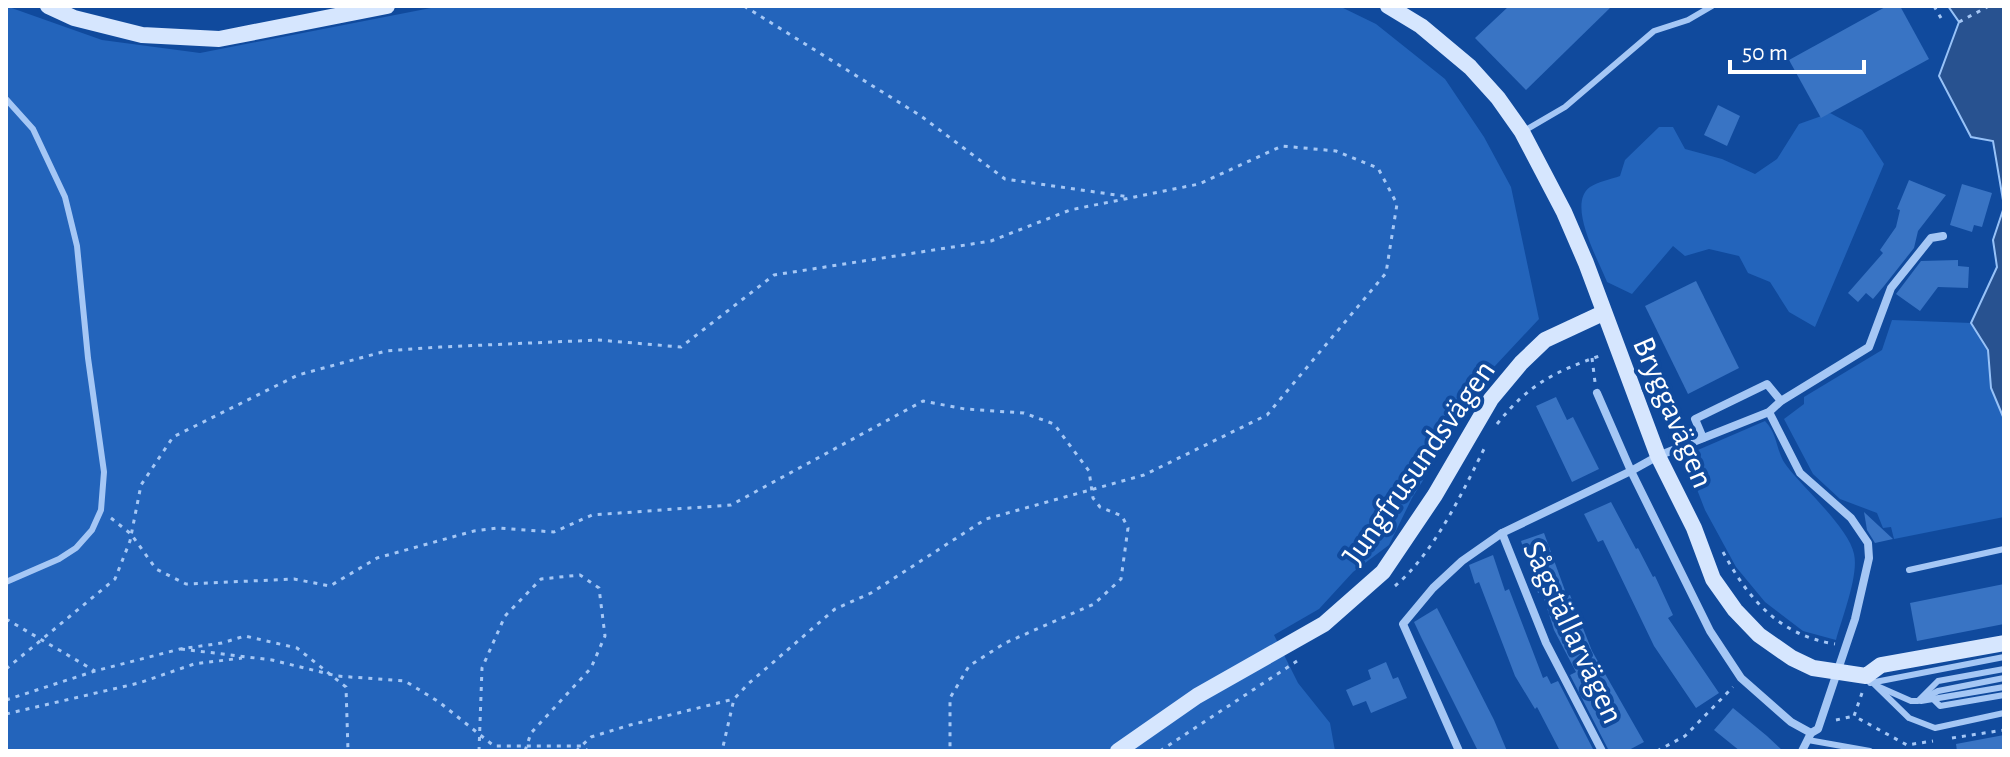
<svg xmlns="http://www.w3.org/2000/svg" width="2010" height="757" font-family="'Alegreya Sans',sans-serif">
<rect width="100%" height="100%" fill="#104a9d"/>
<!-- green -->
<g fill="#2364bb">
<path d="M6 6 102 40 200 53 441 6H1339L1376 24 1445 79 1484 137 1511 187 1539 319 1494 367 1412 498 1389 545 1353 572 1319 609 1274 635 1298 683 1330 723 1335 751H6Z"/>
<path d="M1830 113 1862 130 1884 164 1815 327 1789 312 1770 282 1748 273 1739 256 1709 249 1685 256 1673 246 1632 294 1607 282C1599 261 1566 204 1590 187 1598 182 1611 179 1620 176L1625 160 1659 127H1673L1685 149 1722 159 1755 174 1777 159 1799 124Z"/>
<path d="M1892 320 1971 323 1988 350 1991 388 2004 419V517L1894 539 1891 527 1883 528 1877 513 1840 499 1813 474 1784 419 1804 404V397L1882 350Z"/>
<path d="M1765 421C1778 434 1776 452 1786 465 1803 488 1849 528 1854 554 1859 575 1842 618 1836 640L1803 631 1765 602 1736 567 1705 510 1684 456Z"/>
</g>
<!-- water -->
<g fill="#285290" stroke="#97c2f8" stroke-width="2">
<path d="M1948 6H2004V206L1993 141 1971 137 1939 76 1959 22Z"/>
<path d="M2004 207V419L1991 388 1988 350 1971 323 1997 267 1993 240Z"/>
</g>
<!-- building -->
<g fill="#3974c4">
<path d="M1509 6H1612L1526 90 1475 38Z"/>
<path d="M1887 6H1900L1929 59 1821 118 1789 60Z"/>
<path d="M1718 105 1740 116 1727 146 1704 135Z"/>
<path d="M1909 180 1946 195 1918 231 1914 248 1884 286 1873 299 1866 293 1858 302 1848 293 1883 253 1880 250 1896 227 1900 210 1897 209Z"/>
<path d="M1962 184 1992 193 1982 227 1974 225 1972 232 1950 225Z"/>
<path d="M1958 260V266L1969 267 1968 288 1938 287 1920 311 1896 294 1921 261Z"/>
<path d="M1696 281 1739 368 1688 394 1645 306Z"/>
<path d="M1556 397 1567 420 1573 417 1599 469 1572 482 1536 406Z"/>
<path d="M1611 502 1636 549 1638 548 1653 577 1655 576 1673 615 1668 618 1719 693 1696 708 1654 646 1603 540 1598 542 1584 514Z"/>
<path d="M1864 512 1893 539 1875 543 1867 530Z"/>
<path d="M1544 533 1567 596 1570 595 1592 651 1644 742 1627 751H1609L1570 675 1576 672 1554 630 1542 592 1538 593 1521 541Z"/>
<path d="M1493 555 1505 591 1509 589 1543 678 1547 676 1551 684 1558 681 1594 751H1560L1537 707 1535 709 1515 676 1479 582 1475 584 1469 565Z"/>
<path d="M2004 584V624L1917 641 1910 603Z"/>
<path d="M1437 608 1494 720 1507 751H1478L1422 639 1414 622Z"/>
<path d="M1386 662 1393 679 1398 677 1407 698 1371 713 1366 701 1353 706 1346 690 1371 679 1368 670Z"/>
<path d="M1733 708 1767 736 1783 751H1740L1714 730Z"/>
<path d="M2004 735V751H1957L1956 744Z"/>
</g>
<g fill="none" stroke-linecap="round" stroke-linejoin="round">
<!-- path -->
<g stroke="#a5c7f5" stroke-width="3" stroke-dasharray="4 6" stroke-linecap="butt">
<path d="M744 6 921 116 1005 179 1130 197"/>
<path d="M1934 6 1941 18"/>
<path d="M1959 22 1989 6"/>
<path d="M1592 358 1595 382"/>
<path d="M1497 424C1529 384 1554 372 1602 355"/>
<path d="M111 518 131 534 156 569 186 584 294 579 330 586 377 558 474 531 498 528 554 532 592 515 731 505 923 401 965 409 1024 413 1054 424 1089 471 1093 498 1100 507 1122 516 1128 528 1121 579 1094 604 1005 643 969 666 950 698V751"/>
<path d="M1723 552C1749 600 1779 635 1835 644"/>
<path d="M1395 586C1435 552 1463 491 1486 445"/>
<path d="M6 619 95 671"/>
<path d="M181 649 272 660 337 676 405 681 439 702 494 746H582L588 751"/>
<path d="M6 669 115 579 130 541 141 485 173 437 298 375 386 351 440 347 598 340 681 347 774 275 991 241 1070 210 1199 184 1282 146 1336 151 1378 168 1397 204 1386 273 1267 415 1144 475 986 519 871 593 835 609 748 684 734 699 722 751"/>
<path d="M1862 693 1854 716 1907 745 1933 741"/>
<path d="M6 700 95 671 180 649 222 643 245 636 297 648 346 687 348 751"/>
<path d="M6 714 139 683 194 664 242 658"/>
<path d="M1836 720 1854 716"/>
<path d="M1952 738 2004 730"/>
<path d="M479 751 482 668 505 616 541 579 580 575 599 588 605 636 591 668 531 733 525 751"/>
<path d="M576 751 591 737 630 725 734 699"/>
<path d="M1160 751 1297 661"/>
<path d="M1657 751 1685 736 1733 687"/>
</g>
<!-- lane -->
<g stroke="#a5c7f5" stroke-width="6">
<path d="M6 99 33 129 65 197 77 246 88 358 104 472 101 510 92 530 76 548 59 559 6 582"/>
<path d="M1524 131 1565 107 1654 31 1688 20 1712 6"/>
<path d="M1909 570 2004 549"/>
<path d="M1866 676 1909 718 1935 728 2004 713"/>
<path d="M1870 683 2004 657"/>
<path d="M1877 686 1911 701H1918L1938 681 2004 669"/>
<path d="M1925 698 1938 691 2004 678"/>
<path d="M1934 700 1940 706 2004 695"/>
<path d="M1921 701 2004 687"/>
<path d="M1808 740 1870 751"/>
</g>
<!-- street -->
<g stroke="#a5c7f5" stroke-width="8">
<path d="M1597 393 1631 471 1710 631 1741 678 1791 722 1811 733"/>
<path d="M1769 412 1800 473 1851 518 1868 543 1869 558 1855 619 1818 729 1811 733 1802 751"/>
<path d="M1703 438 1695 419 1767 384 1781 401"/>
<path d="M1502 533 1546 643 1602 751"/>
<path d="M1459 751 1403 624 1433 588 1462 561 1502 533 1631 471 1658 456 1769 412 1781 401 1869 347 1891 288 1931 238 1943 236"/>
</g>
<!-- secondary -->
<g stroke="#d6e6fe" stroke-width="16">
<path d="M48 6 74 18 142 35 219 39 387 6"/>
<path d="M1388 6 1421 26 1470 67 1498 98 1522 132 1564 212 1586 263 1658 456 1694 528 1713 579 1735 610 1759 635 1792 658 1813 668 1866 676 1881 665 2004 643"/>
<path d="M1118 751 1197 696 1324 624 1383 572 1435 495 1491 399 1521 363 1545 340 1603 313"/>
</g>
</g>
<g text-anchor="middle" stroke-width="8" stroke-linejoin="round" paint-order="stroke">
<!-- street labels -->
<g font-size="32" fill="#fff" stroke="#104a9d">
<text transform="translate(1674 412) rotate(67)" y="11">Bryggavägen</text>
<text transform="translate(1418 462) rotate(-55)" y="11">Jungfrusundsvägen</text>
<text transform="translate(1574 632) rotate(65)" y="11">Sågställarvägen</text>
</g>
</g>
<!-- border -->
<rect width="2010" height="757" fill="none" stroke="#ffffff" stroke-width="16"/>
<!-- scale -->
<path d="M1730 60v12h134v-12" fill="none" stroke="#ffffff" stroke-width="4"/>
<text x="1742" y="60" font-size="24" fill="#ffffff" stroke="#104a9d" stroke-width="6" paint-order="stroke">50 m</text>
</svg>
